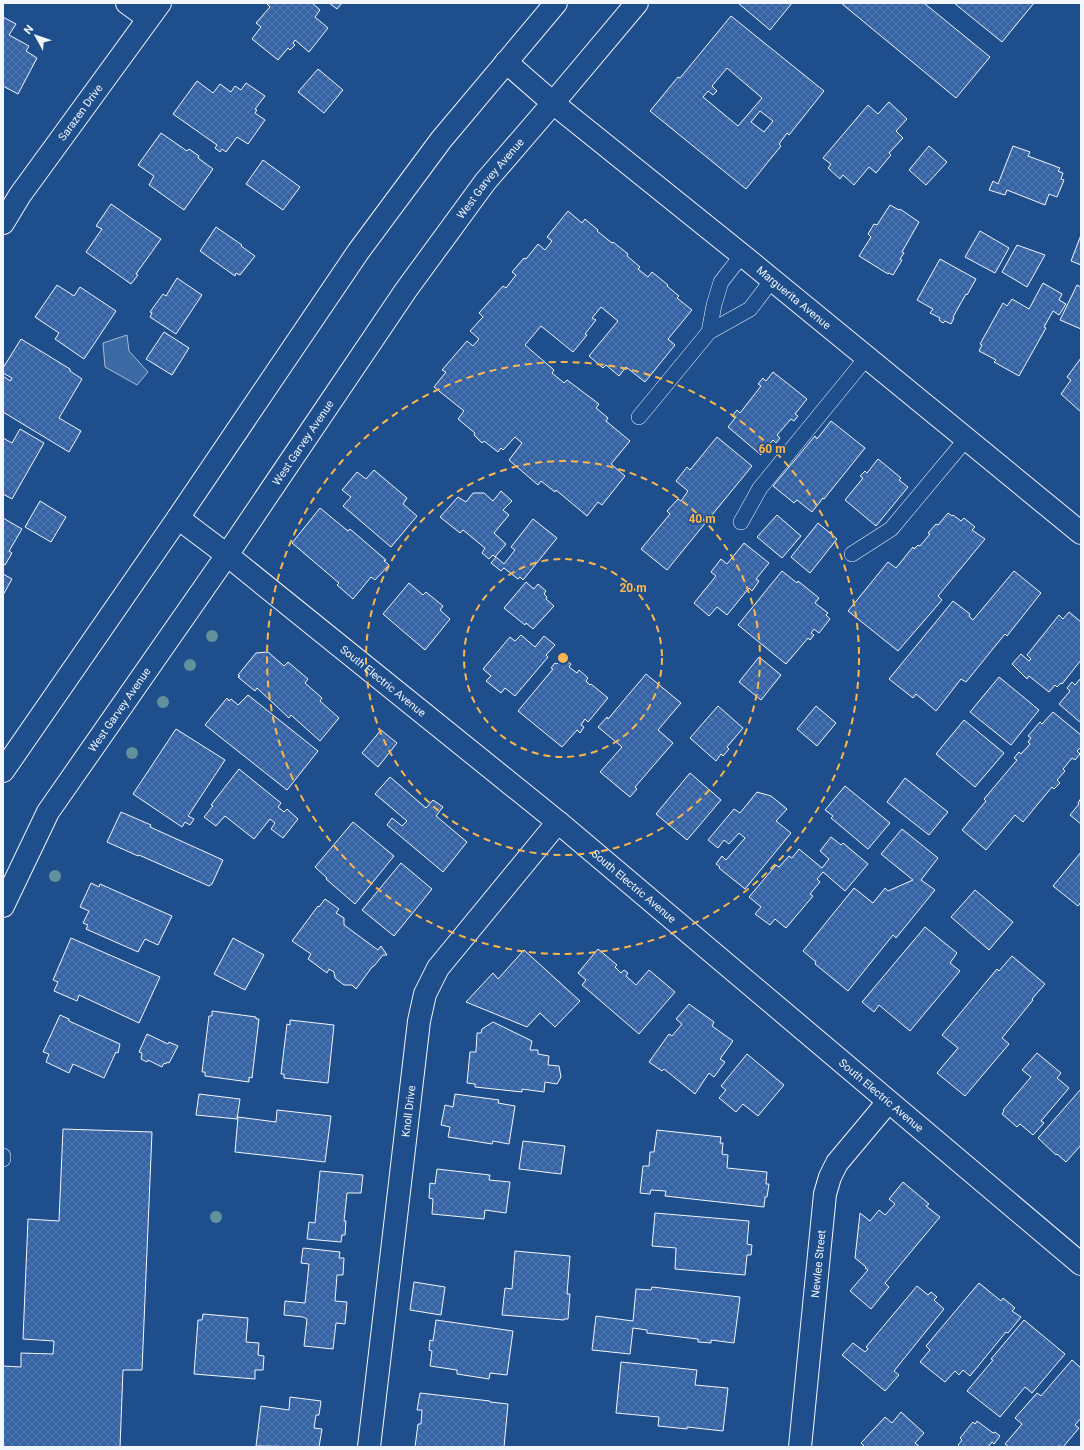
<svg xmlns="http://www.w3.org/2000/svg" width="1084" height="1450" font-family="Roboto,sans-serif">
<defs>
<pattern id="building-cross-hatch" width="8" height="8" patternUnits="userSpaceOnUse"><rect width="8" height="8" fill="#3563a3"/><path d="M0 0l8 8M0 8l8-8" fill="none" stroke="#537ab1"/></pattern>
</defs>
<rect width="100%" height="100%" fill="#1f4e8c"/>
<!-- water -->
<path fill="#3b69a3" stroke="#a8bbd7" d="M127 335 129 351 148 372 137 385 105 367 103 343Z"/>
<!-- building -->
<g fill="url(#building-cross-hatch)" stroke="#f2f6ff" fill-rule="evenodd">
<path d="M266 3H312L320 10 315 17 328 28 309 52 295 40 293 43 295 45 290 50 288 48 278 60 252 39 261 27 256 23 270 7Z"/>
<path d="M329 3H342L337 9Z"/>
<path d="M738 3H792L770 30Z"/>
<path d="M841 3H924L990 57 956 98Z"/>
<path d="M954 3H1034L1002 42Z"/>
<path d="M731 16 824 91 789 135 787 133 779 144 781 146 746 189 650 111 678 77 680 78ZM727 68 762 98 738 126 703 97 708 91 713 95 717 91 712 86ZM760 111 773 121 764 132 751 122Z"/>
<path d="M3 17 16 24 9 35 29 46 26 51 37 58 18 94 3 86Z"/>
<path d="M318 69 343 90 324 113 298 92Z"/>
<path d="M197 81 213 93 220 84 231 92 235 86 241 90 246 83 265 96 255 109 257 110 255 113 265 120 248 144 237 137 226 152 222 149 220 152 215 148 217 145 173 114Z"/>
<path d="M889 102 907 119 896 131 903 138 889 153 891 155 876 173 869 167 854 185 843 175 840 179 828 168 831 164 823 158 868 105 878 114Z"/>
<path d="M161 133 187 151 189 149 199 156 198 158 213 169 184 210 149 185 154 176 138 165Z"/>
<path d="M929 146 947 162 926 185 909 170Z"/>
<path d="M1013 146 1030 152 1028 156 1060 168 1058 171 1063 173 1061 179 1064 180 1057 197 1049 194 1045 205 1007 190 1005 195 989 190 993 181 998 184Z"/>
<path d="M263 160 300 187 283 210 246 184Z"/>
<path d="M111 204 161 239 136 274 138 275 131 284 86 252 102 229 96 226Z"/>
<path d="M890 205 899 210 900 209 919 222 902 252 904 253 900 259 902 260 893 275 889 273 888 274 859 256 871 237 868 234 874 224 877 225Z"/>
<path d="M568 211 582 223 585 219 598 230 597 231 612 243 613 242 628 254 627 256 640 267 638 269 648 277 652 272 668 285 667 286 679 296 677 298 692 310 668 339 675 345 645 382 626 367 619 376 606 365 603 368 589 356 618 321 601 307 592 318 596 320 585 334 587 335 573 352 541 326 525 345 554 370 552 373 564 383 567 380 599 404 596 408 608 418 606 421 630 441 611 464 625 476 602 505 598 502 587 516 556 490 555 492 541 481 538 485 509 460 522 443 515 437 503 450 501 448 498 452 484 441 482 443 474 435 475 433 458 419 464 411 434 387 446 372 442 370 467 341 473 346 479 339 470 331 483 317 479 313 503 286 506 288 516 275 512 272 524 258 526 259 538 244 545 250 552 241 547 237Z"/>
<path d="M216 227 242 245 241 246 255 256 240 275 236 273 235 276 200 251Z"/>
<path d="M980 231 1009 248 995 273 965 257Z"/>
<path d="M1081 235V265L1071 261Z"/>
<path d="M1017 245 1045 255 1027 287 1002 272Z"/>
<path d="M940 259 976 279 967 295 966 294 953 317 954 318 951 324 945 321 943 323 939 320 940 318 930 313 933 309 917 300Z"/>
<path d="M177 278 202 295 176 334 150 317 152 313 150 312 163 294 166 296Z"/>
<path d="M1043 283 1062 294 1059 300 1066 304 1059 315 1053 311 1044 327 1046 328 1019 376 994 362 996 360 979 351 982 345 980 344 1003 303 1007 306 1012 299 1029 309Z"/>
<path d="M57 285 74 296 80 287 116 311 84 359 55 339 59 333 35 317Z"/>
<path d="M1077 285 1081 287V329L1060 320Z"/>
<path d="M164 332 189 348 172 375 146 359Z"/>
<path d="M21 339 70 369V371L82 379 59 418 81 431 69 452 3 412V376L10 381 12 378 3 373V368Z"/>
<path d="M1081 358V412L1061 394 1071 380 1067 377Z"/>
<path d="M773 372 807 399 795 414 798 416 794 421 791 419 777 435 780 438 776 443 773 440 761 455 728 427 735 418 732 416 737 410 740 413 761 386 758 384 763 378 766 381Z"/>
<path d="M831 421 865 448 824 499 823 498 812 512 797 500 794 503 773 486 815 436 817 439Z"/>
<path d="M20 429 44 443 12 499 3 494V438L12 443Z"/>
<path d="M717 437 752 466 667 570 641 549 670 514 667 511 678 499 681 501 688 491 676 481 687 467 690 470Z"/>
<path d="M878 459 901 478 899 480 908 487 876 526 845 500 863 478 860 476 865 471 867 473Z"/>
<path d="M374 470 407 498 403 504 417 516 391 547 343 506 351 497 342 490 357 472 366 479Z"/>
<path d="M501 491 512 501 503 510 509 515 494 533 506 544 495 557 493 555 489 559 482 553 485 548 463 530 460 533 440 517 458 497 466 502 473 493H484L493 501Z"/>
<path d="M40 501 66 517 51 542 25 527Z"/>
<path d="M320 508 348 531 350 529 386 560 384 561 389 565 375 580 371 577 353 599 337 585 339 583 292 543Z"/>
<path d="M948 513 952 516 953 515 961 521 964 518 975 527 972 530 985 539 938 596 942 600 898 651 848 611 888 562 896 568 913 547 914 549 918 545 920 546 930 534 928 533 936 524 938 525Z"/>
<path d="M777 515 801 536 782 558 757 537Z"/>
<path d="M3 518 22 529 9 551 12 553 5 565 3 564Z"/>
<path d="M533 519 557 538 523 580 520 577 518 579 504 568 501 571 491 563 496 557 504 564 515 550 511 547Z"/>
<path d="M818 523 837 539 810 573 791 557Z"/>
<path d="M744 543 769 563 756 579 759 581 752 591 749 588 727 615 717 607 709 616 694 603 716 576 711 572 721 559 727 564Z"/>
<path d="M782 571 797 583 798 581 819 598 815 603 828 613 826 615 830 619 819 633 814 629 811 633 814 635 810 640 808 638 786 664 738 625Z"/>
<path d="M1014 571 1041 593 1007 636 1005 634 966 682 961 679 936 711 916 694 913 698 889 679 953 601 970 614 969 616 973 620Z"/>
<path d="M3 574 12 579 3 595Z"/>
<path d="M526 582 534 589 538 584 546 591 544 594 547 597 546 599 554 606 533 629 526 623 525 625 504 608Z"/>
<path d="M409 583 423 595 426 592 443 606 440 610 450 619 425 650 383 614Z"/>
<path d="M1069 612 1081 622V660L1062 684 1061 683 1057 687 1055 685 1049 692 1029 676 1027 679 1012 664 1021 654 1029 661 1031 659 1027 655 1059 615 1063 619Z"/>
<path d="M521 635 535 647 544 636 555 645 546 655 548 657 515 696 505 688 501 693 486 681 491 676 483 669 510 637 515 641Z"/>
<path d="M268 652 284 666 288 662 308 679 305 683 322 698 320 701 339 718 320 741 291 715 289 718 257 688 255 691 238 677 240 676 238 675 256 653Z"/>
<path d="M759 657 781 675 761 700 739 682Z"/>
<path d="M561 660 564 663 566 660 571 664 569 667 577 673 579 670 588 678 586 681 590 685 591 684 608 698 588 722 585 719 581 725 584 727 580 733 577 730 562 747 518 711 553 669 551 668 555 663 557 664Z"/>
<path d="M646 674 681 703 658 730 673 743 635 787 637 789 630 797 600 772 622 747 598 727 607 717 608 719Z"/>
<path d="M999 677 1039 710 1011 745 970 712Z"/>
<path d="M1081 678V723L1059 704 1070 691 1067 688 1072 682 1075 685Z"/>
<path d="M248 695 318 751 287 790 205 725 227 698 229 701 231 699 238 705Z"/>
<path d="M718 706 743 728 727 747 729 749 723 756 721 754 716 761 690 738Z"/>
<path d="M816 706 836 723 817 746 797 729Z"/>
<path d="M1053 712 1081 735V747L1077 751 1080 754 1075 760 1072 758 1063 769 1065 771 1057 780 1060 783 1054 789 1052 787 1023 822 1015 815 986 850 962 830 986 801 984 799 1017 760 1014 758 1019 752 1021 754 1030 744 1028 742 1031 738 1028 736 1040 722 1042 724Z"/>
<path d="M964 720 1004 753 975 787 936 754Z"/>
<path d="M176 729 225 760 188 816 194 819 190 825 185 822 182 827 133 794Z"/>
<path d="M381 730 397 743 378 767 362 753Z"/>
<path d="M239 769 281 803 278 807 284 812 287 809 298 819 283 838 271 829 275 823 270 819 254 839 225 816 216 826 204 817 213 806 211 805Z"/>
<path d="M690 773 721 800 687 840 656 814Z"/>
<path d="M390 777 426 808 433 800 443 807 436 816 467 842 443 872 387 825 392 818 402 826 407 821 375 794Z"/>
<path d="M905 778 948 812 929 835 887 802Z"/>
<path d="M845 786 890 823 868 849 831 818 833 816 825 810Z"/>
<path d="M757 792 771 796 787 809 776 821 791 833 745 889 719 868 720 867 716 864 722 856 726 860 745 838 739 833 729 844 724 840 718 848 708 840 734 809 740 813Z"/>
<path d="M1081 798V824L1070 815 1079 804 1078 803Z"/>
<path d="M121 812 151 825 150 827 223 860 212 884 209 886 139 855 138 856 107 842Z"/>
<path d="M353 822 394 856 355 904 326 879 327 878 315 867Z"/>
<path d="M902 829 938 858 921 880 935 890 896 938 893 935 848 991 815 964 816 962 803 951 854 888 873 903 885 888 888 891 913 880 881 854Z"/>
<path d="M831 837 841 845 843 843 868 864 845 891 823 872 817 879 820 882 810 894 813 896 786 928 775 919 770 925 755 914 761 907 749 897 776 865 779 867 789 856 792 858 799 849 822 868 829 859 820 851Z"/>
<path d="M1081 852V902L1078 906 1053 886Z"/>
<path d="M401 863 432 889 394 936 362 910Z"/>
<path d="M91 883 99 887 100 884 172 916 158 945 145 939 138 952 86 929 88 925 83 923 89 911 80 907Z"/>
<path d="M975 890 1013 922 989 950 951 917Z"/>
<path d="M325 899 339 909 336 913 344 918V925L378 950 381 946 387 955H383L374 966 372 967 356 989 352 985H344L335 978 334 972 329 969 327 973 308 959 311 954 292 941 318 906 319 907Z"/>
<path d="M925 927 957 953 950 963 960 971 910 1031 879 1005 874 1012 862 1002Z"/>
<path d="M71 938 160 977 139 1023 79 995 77 1001 54 991 58 982 53 980Z"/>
<path d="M233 938 264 955 245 990 214 974Z"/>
<path d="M598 949 617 965 615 967 621 973 624 970 628 973 626 976 636 985 649 970 675 992 639 1034 582 985 586 980 578 973Z"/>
<path d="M524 950 580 1001 555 1027 540 1013 527 1027 466 1002 493 973 498 979Z"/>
<path d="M1012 956 1045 984 1032 999 1033 1000 1002 1038 1009 1044 965 1096 937 1073 958 1048 942 1035 997 969 999 971Z"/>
<path d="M689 1004 714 1022 712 1026 733 1041 720 1059 725 1062 714 1077 709 1073 695 1094 664 1069 662 1071 649 1062 669 1034 672 1036 682 1024 676 1019Z"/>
<path d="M212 1011 256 1017V1019H259L252 1078 249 1077V1082L205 1076V1072H202L209 1016H212Z"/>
<path d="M60 1015 69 1019V1021L120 1044 118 1053 116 1052 104 1078 73 1064 69 1073 46 1062 49 1054 43 1052Z"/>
<path d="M290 1020 334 1025 328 1083 284 1078V1074H281L287 1024 290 1025Z"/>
<path d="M493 1022 532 1041 530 1050H538V1054L549 1056 548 1065 559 1066 561 1077 557 1084 545 1082 544 1092 522 1089V1092L475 1087V1084L467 1083 470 1052H476L477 1033H481L482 1029Z"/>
<path d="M147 1034 168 1044 169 1042 178 1046 169 1063 167 1062 166 1064 164 1063 162 1067 148 1060 147 1062 141 1059 142 1053 139 1052Z"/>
<path d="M1037 1053 1061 1073 1057 1078 1069 1088 1041 1121 1044 1123 1033 1135 1020 1124 1017 1127 1002 1114 1004 1111 1003 1110 1031 1077 1022 1070Z"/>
<path d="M747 1054 784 1085 758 1116 743 1104 736 1112 719 1098 726 1090 721 1086Z"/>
<path d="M1081 1089V1145L1066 1162 1057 1154 1056 1155 1038 1138Z"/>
<path d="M199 1094 240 1099 237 1119 196 1115Z"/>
<path d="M455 1094 499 1100 498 1103 515 1106 509 1144 493 1141 492 1144 448 1137 450 1127 441 1125 445 1105 453 1107Z"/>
<path d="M277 1110 331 1116 325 1162 235 1152 238 1117 276 1122Z"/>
<path d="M63 1129 152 1132 142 1370H123L120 1447H3V1366L21 1367V1353L53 1354 54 1341 23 1339 28 1219 59 1221Z"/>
<path d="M657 1130 721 1137 720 1143H723L722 1154 728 1155 727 1168 767 1172 766 1184H769L767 1197H765L764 1207 665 1196 666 1191 651 1190 650 1194 640 1193 643 1166H649L650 1152H654Z"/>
<path d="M523 1141 565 1146 561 1174 519 1169Z"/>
<path d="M437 1169 490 1175 489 1180 510 1182 506 1213 485 1210 484 1219 432 1214 433 1199 429 1198 430 1183 435 1184Z"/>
<path d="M320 1171 363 1175 361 1193H347L344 1221H346L345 1235H342L341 1242 307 1239 309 1222 315 1223Z"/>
<path d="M903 1182 929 1204 926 1206 940 1217 885 1283 889 1287 871 1309 850 1291 868 1270 865 1268 866 1267 855 1258 860 1213 870 1221 879 1210 885 1215 895 1204 889 1199Z"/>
<path d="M655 1213 749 1221 747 1244 752 1245 751 1255H747L745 1275 675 1269 676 1248 652 1246Z"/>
<path d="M303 1248 340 1252 339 1258H344L343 1275H337L335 1301 347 1302 345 1324 336 1323 333 1349 304 1346 307 1319 303 1317 284 1315 285 1301 305 1303 309 1264 301 1263Z"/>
<path d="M515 1251 570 1256 567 1294H570L568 1319H564V1320L502 1315 505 1288 512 1289Z"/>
<path d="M414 1282 445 1287 441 1315 410 1310Z"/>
<path d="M979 1283 1001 1301 1003 1298 1015 1308 1012 1311 1021 1317 1008 1333 1006 1332 970 1376 963 1370 959 1375 955 1371 945 1382 920 1362 930 1350 926 1346Z"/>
<path d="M917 1286 928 1295 931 1292 937 1297 934 1300 944 1309 894 1371 899 1375 885 1391 842 1355 853 1343 865 1352 868 1349 866 1347Z"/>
<path d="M652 1287 740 1297 734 1343 711 1340V1343L698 1342V1339L647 1333V1330L633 1328 630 1354 592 1350 596 1316 633 1321 636 1289 651 1290Z"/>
<path d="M203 1314 248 1318 246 1342 259 1343 258 1355 264 1356 263 1370H255V1379L194 1374 198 1320H202Z"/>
<path d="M436 1320 513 1331 507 1375 490 1373 489 1379 457 1374V1370L430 1366 432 1351 429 1350 430 1340 433 1341Z"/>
<path d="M1024 1320 1065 1354 1032 1393 1025 1387 1000 1417 967 1391 993 1360 991 1359Z"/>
<path d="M1072 1360 1081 1368V1418L1075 1425 1079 1428 1063 1447 1059 1446 1057 1447H1009L1005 1444 1022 1424 1015 1418 1037 1393 1041 1396Z"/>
<path d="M621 1362 697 1370 695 1385 728 1388 723 1431 687 1427V1429L658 1426 659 1417 616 1413Z"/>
<path d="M420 1393 490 1401V1402L508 1404 504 1447H415L418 1424H421L422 1410H417Z"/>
<path d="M290 1397 321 1401 319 1415H316L314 1428 322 1429 319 1447 256 1446 261 1406 289 1410Z"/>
<path d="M901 1412 924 1433 915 1443 920 1447H865L861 1443 885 1417 892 1423Z"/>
<path d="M977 1421 993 1433 995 1432 1000 1436 994 1444 992 1442 988 1447H960L958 1445 962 1440 960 1438 973 1422 975 1424Z"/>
</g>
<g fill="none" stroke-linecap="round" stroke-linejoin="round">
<!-- service casing -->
<g stroke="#f2f6ff" stroke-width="16">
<g id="service">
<path d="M709 332 714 305 721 282 742 255"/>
<path d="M639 417 709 332 750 309 772 280"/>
<path d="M741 522 760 488 867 357"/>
<path d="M852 554 891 529 967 438"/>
<path d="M3 1156V1159"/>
</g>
</g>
<!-- minor casing -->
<g stroke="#f2f6ff" stroke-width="24">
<g id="minor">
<path d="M127 3 148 18"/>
<path id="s1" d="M506 62 553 103 742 255 1081 533"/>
<path id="s2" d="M3 223 20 195 160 3"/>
<path id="s3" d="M178 518 227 555 558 822 1081 1264"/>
<path id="s4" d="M369 1447 419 1021 425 994 438 968 558 822"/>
<path id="s5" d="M800 1447 825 1194 830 1177 837 1163 888 1102"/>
</g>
</g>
<!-- primary casing -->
<g stroke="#f2f6ff" stroke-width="24">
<g id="primary">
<path d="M3 771 178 518 358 252 441 140 556 3"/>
<path id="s6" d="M3 906 48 812 227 555 406 290 485 182 553 103 637 3"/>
</g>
</g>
<!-- service -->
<use href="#service" stroke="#1f4e8c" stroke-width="15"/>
<!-- minor -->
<use href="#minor" stroke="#1f4e8c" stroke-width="22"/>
<!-- primary -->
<use href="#primary" stroke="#1f4e8c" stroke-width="22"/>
</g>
<!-- trees -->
<g fill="#61919a">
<circle cx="212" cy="636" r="6"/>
<circle cx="190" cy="665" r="6"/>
<circle cx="163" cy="702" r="6"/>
<circle cx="132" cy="753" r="6"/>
<circle cx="55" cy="876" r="6"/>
<circle cx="216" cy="1217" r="6"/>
</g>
<!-- distance rings -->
<g fill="none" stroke="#ffb74d" stroke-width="2" stroke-dasharray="7 5">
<circle cx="563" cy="658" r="99"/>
<circle cx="563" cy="658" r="197"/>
<circle cx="563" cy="658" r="296"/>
</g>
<g text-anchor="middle" stroke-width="3" stroke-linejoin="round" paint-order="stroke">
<!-- street labels -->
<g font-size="11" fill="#f2f6ff" stroke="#1f4e8c">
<text dy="4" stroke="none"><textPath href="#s2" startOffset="135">Sarazen Drive</textPath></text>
<text dy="4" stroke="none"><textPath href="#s6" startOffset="877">West Garvey Avenue</textPath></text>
<text dy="4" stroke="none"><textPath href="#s1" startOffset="372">Marguerita Avenue</textPath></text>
<text dy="4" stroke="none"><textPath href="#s6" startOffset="553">West Garvey Avenue</textPath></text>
<text dy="4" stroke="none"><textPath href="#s3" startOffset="262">South Electric Avenue</textPath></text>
<text dy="4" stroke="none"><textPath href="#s6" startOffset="229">West Garvey Avenue</textPath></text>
<text dy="4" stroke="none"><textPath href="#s3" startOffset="586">South Electric Avenue</textPath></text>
<text dy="4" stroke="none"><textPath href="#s3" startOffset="910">South Electric Avenue</textPath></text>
<text dy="4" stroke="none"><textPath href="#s4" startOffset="338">Knoll Drive</textPath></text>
<text dy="4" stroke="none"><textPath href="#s5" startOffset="184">Newlee Street</textPath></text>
</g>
</g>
<circle cx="563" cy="658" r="6" fill="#ffb74d" stroke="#1f4e8c" stroke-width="2"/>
<g font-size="12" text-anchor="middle" font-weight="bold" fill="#ffb74d" stroke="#1f4e8c" stroke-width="3" stroke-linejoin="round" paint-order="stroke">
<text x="772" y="453">60 m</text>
<text x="702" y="523">40 m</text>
<text x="633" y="592">20 m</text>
</g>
<!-- border -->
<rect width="1084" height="1450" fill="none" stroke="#f2f6ff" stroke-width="8"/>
<!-- north arrow -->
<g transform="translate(36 36) rotate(310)" stroke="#1f4e8c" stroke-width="3" paint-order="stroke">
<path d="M0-3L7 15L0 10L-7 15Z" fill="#f2f6ff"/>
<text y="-6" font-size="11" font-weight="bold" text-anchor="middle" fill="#f2f6ff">N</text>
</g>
</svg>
